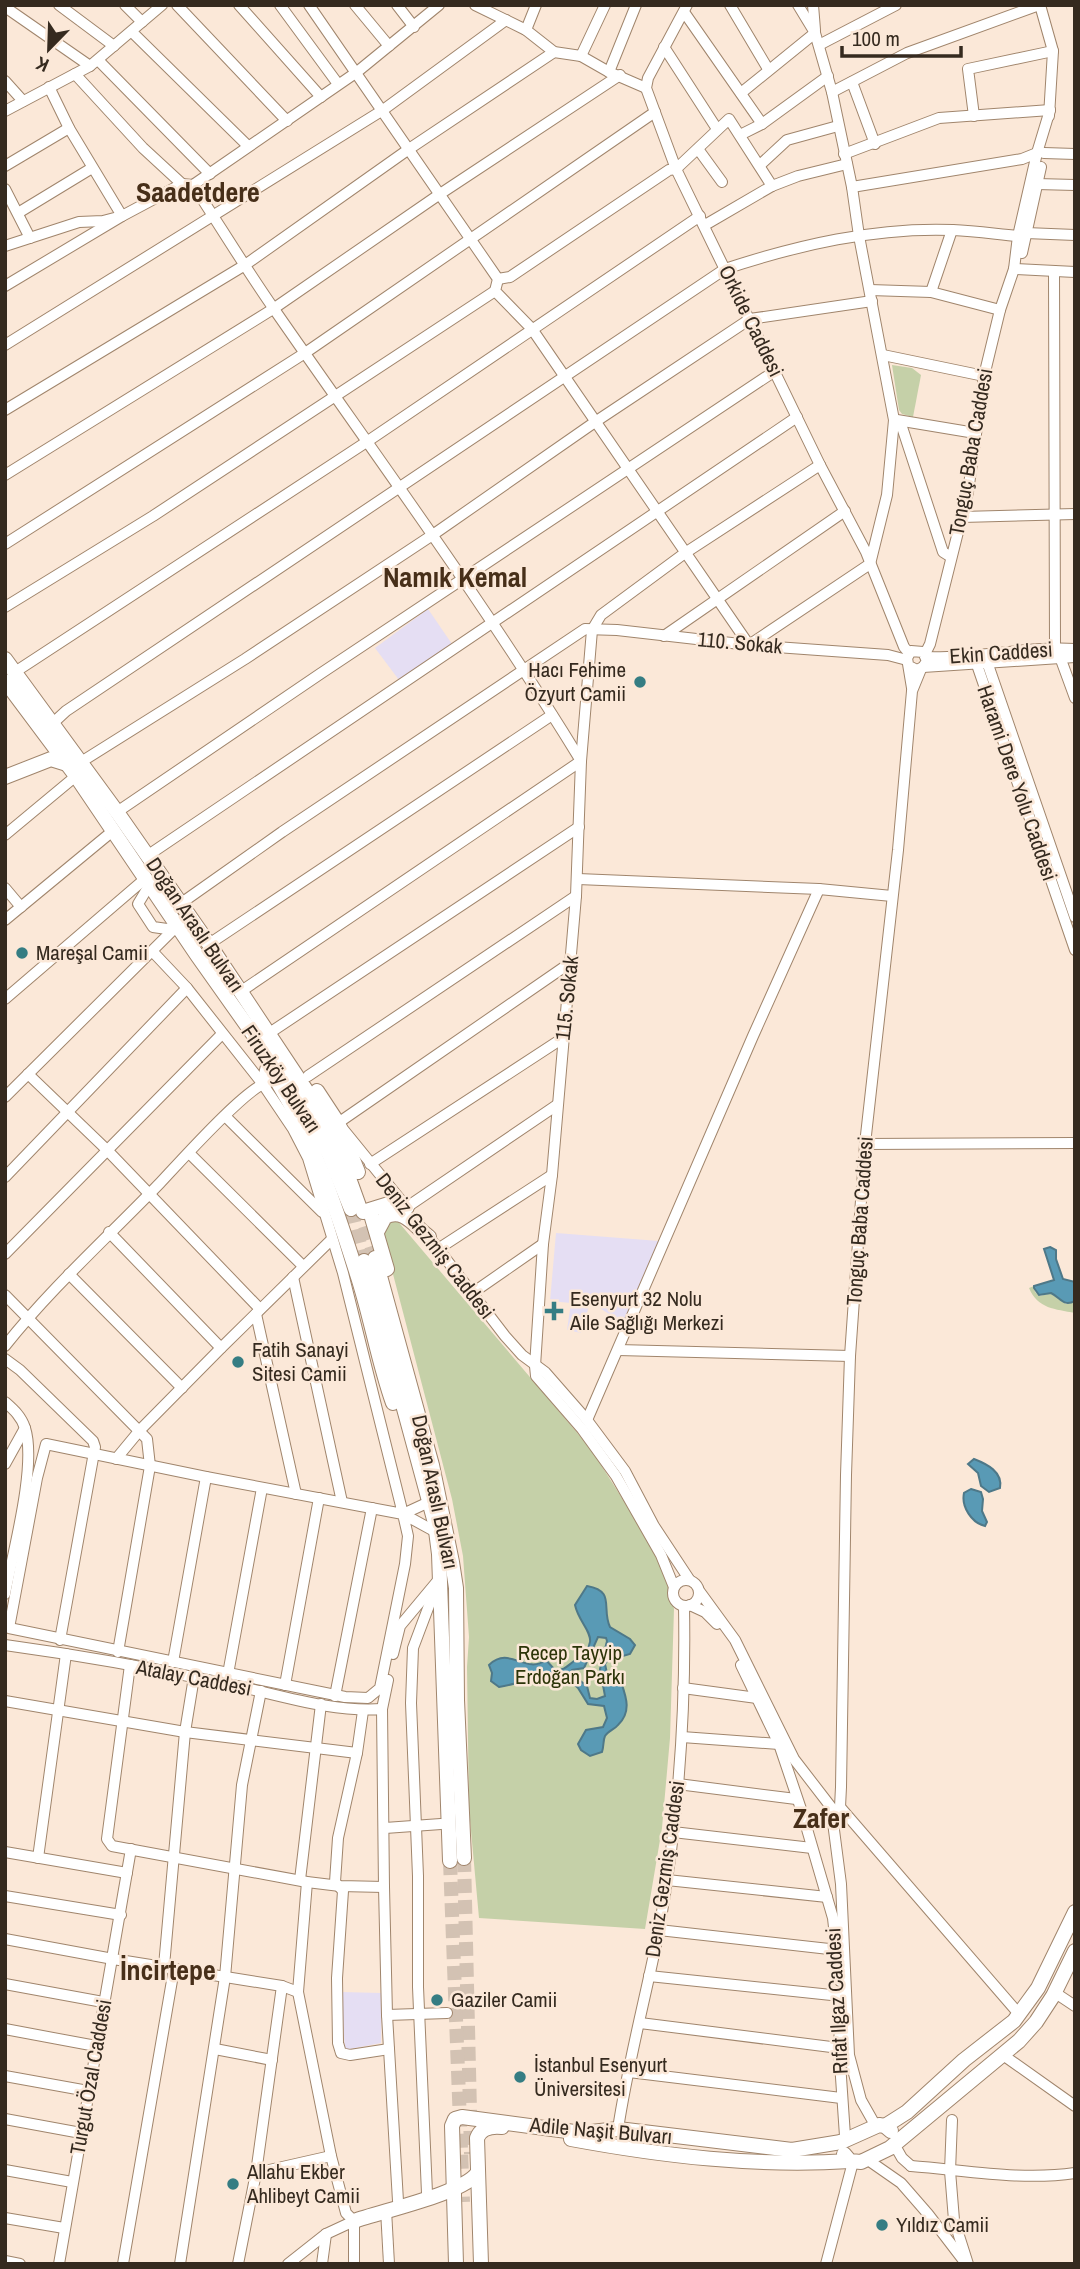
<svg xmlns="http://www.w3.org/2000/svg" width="1080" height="2269" font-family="'Archivo Narrow',sans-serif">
<rect width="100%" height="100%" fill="#fbe8d8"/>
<!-- education -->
<g fill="#e5def3">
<path d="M428 609 452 644 399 680 375 648Z"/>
<path d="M556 1233 659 1241 625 1324 598 1307 589 1306 581 1333 567 1330 571 1303 550 1301Z"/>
<path d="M341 1992 382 1993 381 2043 345 2050Z"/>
</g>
<!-- green -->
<g fill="#c5d0a8">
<path d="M892 365 912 368 921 375 913 417 902 414 899 410Z"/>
<path d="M395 1218 591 1449 644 1533 668 1579 674 1609 670 1738 662 1828 645 1929 479 1918 469 1809 467 1667 469 1637 463 1556 452 1499 383 1236 385 1222Z"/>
<path d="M1034 1286 1035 1292 1040 1296 1051 1293 1066 1304 1075 1301V1313C1055 1309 1038 1309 1029 1288Z"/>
</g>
<!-- water -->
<g fill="#599ab5" stroke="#4e7888" stroke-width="2" fill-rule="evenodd">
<path d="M1050 1247 1056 1250V1259L1063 1279 1075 1282V1301C1063 1307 1061 1298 1051 1293L1039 1295 1034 1288V1286L1054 1280 1044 1249Z"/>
<path d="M974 1459C987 1464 1003 1472 1000 1488L989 1492 981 1486 978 1473 968 1464Z"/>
<path d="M971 1489 981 1492 983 1499 982 1511 987 1522 985 1526C972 1523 961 1507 964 1493Z"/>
<path d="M587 1586C616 1591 601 1608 610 1627L630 1639 635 1645 630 1654 623 1656 618 1653 612 1654 605 1664 608 1678 612 1682 616 1678 620 1679C625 1694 633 1711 618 1725 615 1729 608 1731 605 1736 603 1740 604 1746 602 1752L590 1756 581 1750 578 1744 586 1730 603 1727 607 1718 604 1706 588 1704 578 1688 564 1674 557 1675 548 1683C524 1678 522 1683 499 1687L491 1681 492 1673 489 1665C510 1645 525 1675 546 1660L555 1670C565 1670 566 1667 574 1661 607 1639 580 1629 575 1605ZM598 1637 606 1638 607 1641 600 1669 605 1696 597 1699 590 1698 587 1686 570 1673 572 1670 584 1668Z"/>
</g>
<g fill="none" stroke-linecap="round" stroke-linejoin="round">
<!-- major-tunnel -->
<g stroke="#d3c2b3" stroke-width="14" stroke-dasharray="14 7" stroke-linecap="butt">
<path d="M359 1206 375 1258"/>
<path d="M351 1209 364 1261"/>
<path d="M464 1858 471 2154"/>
<path d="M450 1861 463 2202"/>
</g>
<!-- minor casing -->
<g stroke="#a0856c" stroke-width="12">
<g id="minor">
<path d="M59 5 114 46"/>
<path d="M125 5 142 22"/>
<path d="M177 5 287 121"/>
<path d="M239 5 321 97"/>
<path d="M280 5 338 84"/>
<path d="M309 5 498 279 495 291 532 329 749 645 870 564 887 495 894 420 859 236 852 187 832 92 815 33 798 5"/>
<path d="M355 5 389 46"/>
<path d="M397 5 414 27"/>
<path d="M475 5 526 30 554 52 581 56 609 72 646 88"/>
<path d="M687 5 648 78 646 88 676 169 820 465 866 552 904 647 909 653"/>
<path d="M730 5 768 69"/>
<path d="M813 5 815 30"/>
<path d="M1040 5 1053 51 1049 116"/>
<path d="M5 7 90 66"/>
<path d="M684 12 762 124"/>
<path d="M526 30 536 5"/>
<path d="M132 32 248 146"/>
<path d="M819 45 896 5"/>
<path d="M664 47 717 129"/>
<path d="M581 56 605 5"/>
<path d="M98 60 210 174"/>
<path d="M609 72 636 5"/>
<path d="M75 74 143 148 182 184"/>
<path d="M5 81 23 101"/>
<path d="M852 82 875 144"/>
<path d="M832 92 907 53 1039 5"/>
<path d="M741 93 815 33"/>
<path d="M5 111 90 66 162 5"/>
<path d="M974 116 968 69 1053 51"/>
<path d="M740 135 762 124 828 76"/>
<path d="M698 149 722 182"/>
<path d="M1044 153 1075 154"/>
<path d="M844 154 939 118 1050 110"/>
<path d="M760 165 787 140 838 126"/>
<path d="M5 166 69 128"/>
<path d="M1037 184 1075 185"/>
<path d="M193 185C220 226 246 269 274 309 378 459 486 605 581 761L240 992"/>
<path d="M852 187 1022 159 1037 153"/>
<path d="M5 189 30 238"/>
<path d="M18 213 92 168"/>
<path d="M705 225 772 186 798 176 847 164"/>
<path d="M1026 233 1075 235"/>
<path d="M5 246 79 222 103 221 122 216 69 128 49 87"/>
<path d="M1022 253 1041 167"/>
<path d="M1014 269 1075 272"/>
<path d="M1054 271 1055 649 1060 657 1075 698"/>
<path d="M498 279 510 277 669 170 676 169 729 119 772 186"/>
<path d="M5 286 122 216 182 184 193 185 357 72 439 5"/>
<path d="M870 290 931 292 1000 310"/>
<path d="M931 292 952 230"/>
<path d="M5 345 383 110 506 20"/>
<path d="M883 355 984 376"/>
<path d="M5 410 245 265 409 149 554 52"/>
<path d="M897 420 975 433"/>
<path d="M900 421 943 552 951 557"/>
<path d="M5 475 273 309 440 194 620 75"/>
<path d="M962 517 1075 514"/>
<path d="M5 544 305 353 655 112"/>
<path d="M5 607 153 516 495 291"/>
<path d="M664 636 845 511"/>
<path d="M925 654 930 644 968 492 984 376 1000 310 1014 269 1018 236 1037 153 1050 110"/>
<path d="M974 656 1075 950"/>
<path d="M985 656 1075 917"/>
<path d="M926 657C976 659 1026 646 1075 649"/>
<path d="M909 666 917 670 923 667 927 661 923 652 911 651 907 658 912 688"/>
<path d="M923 667 1075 657"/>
<path d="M15 672 368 441 700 216"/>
<path d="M52 724 66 711 725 269C798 245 875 227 953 230 975 231 996 234 1018 236"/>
<path d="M81 762 245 659 434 534 595 422 750 319 872 301"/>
<path d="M117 812 320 674 775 371"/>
<path d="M5 835 76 776"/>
<path d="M147 856 797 417"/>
<path d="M578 879 819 889 892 896"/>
<path d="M150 884 138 904 153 927 167 929 177 926"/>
<path d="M5 888 21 907"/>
<path d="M180 904 282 832 585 629 617 630 749 645 888 655 907 660"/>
<path d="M5 920 114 830"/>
<path d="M209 944 552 715"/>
<path d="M153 952 187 988 262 1083 293 1129 308 1158 343 1273 403 1514 408 1536 405 1564 380 1688 368 1698 345 1697 9 1628 37 1478 46 1444 206 1477 403 1514 436 1532"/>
<path d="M5 999 146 878"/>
<path d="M268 1034 579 827"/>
<path d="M28 1074 107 1150 260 1309"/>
<path d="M308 1076 576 896"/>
<path d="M262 1083 266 1066"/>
<path d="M5 1097 177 926"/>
<path d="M226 1117 322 1212"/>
<path d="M865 1144 1075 1143"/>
<path d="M189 1153 303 1266"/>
<path d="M370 1164 563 1038"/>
<path d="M5 1177 187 988"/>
<path d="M407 1207 557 1105"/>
<path d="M408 1209 338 1123 570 963"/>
<path d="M109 1232 221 1348"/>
<path d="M426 1233 505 1336 522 1355 545 1372 587 1420 625 1471 654 1526 689 1579"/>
<path d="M438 1249 552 1175"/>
<path d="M5 1254 222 1034"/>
<path d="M69 1274 182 1388"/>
<path d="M293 1277 342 1502"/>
<path d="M471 1294 543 1244"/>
<path d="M5 1295 147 1439 150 1466 118 1652"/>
<path d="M256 1314 296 1494"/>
<path d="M5 1346C52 1287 108 1237 160 1183 178 1164 249 1084 269 1082"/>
<path d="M618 1350 850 1356"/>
<path d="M5 1359 20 1370 93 1441 95 1447 60 1640"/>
<path d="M5 1402C14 1410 21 1416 25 1428 37 1465 13 1552 5 1594"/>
<path d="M587 1420 753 1036 819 889"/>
<path d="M116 1459 140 1430 221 1348 332 1239"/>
<path d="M5 1464 25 1428"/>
<path d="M403 1514 429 1502"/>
<circle cx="686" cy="1593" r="13"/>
<path d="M674 1587 661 1555 616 1476 582 1429 536 1376 535 1366 543 1244 552 1175 576 896 581 761 592 630 601 615 685 553 820 465"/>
<path d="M700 1592 735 1640 794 1759 831 1807 841 1884 849 2055 861 2100 874 2123 879 2125"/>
<path d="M690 1605 705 1612 717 1624"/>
<path d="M5 1645C78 1655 151 1668 223 1683 274 1693 330 1713 382 1709"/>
<path d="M393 1654 400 1626 440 1578"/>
<path d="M173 1662 206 1477"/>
<path d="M130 1665 107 1839 112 1846 307 1882 340 1886 384 1887"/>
<path d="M741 1665 779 1744 802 1812 833 1918 840 1981"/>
<path d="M228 1674 262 1488"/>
<path d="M388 1680 382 1709 384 1887 387 2015 398 2201"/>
<path d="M285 1685 319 1498"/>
<path d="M683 1688 757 1698"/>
<path d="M335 1696 372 1508"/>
<path d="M5 1701 185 1732 357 1753"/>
<path d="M363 1711 357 1753 338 1838 335 1882 343 1891 337 1978 338 2043 341 2053 350 2055 389 2049"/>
<path d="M682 1737 779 1744"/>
<path d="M678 1784 796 1799"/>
<path d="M840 1807 1019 2014"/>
<path d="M835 1825 840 1807 841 1787 846 1475 850 1356 865 1144 898 850 912 691 921 669"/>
<path d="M385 1828 441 1824"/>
<path d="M673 1832 812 1848"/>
<path d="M5 1852 127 1873"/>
<path d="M38 1858 66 1654"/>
<path d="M300 1880 321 1704"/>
<path d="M667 1880 827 1897"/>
<path d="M307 1882 298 1992 331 2156 346 2213 354 2221"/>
<path d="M5 1896 121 1915"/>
<path d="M659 1930 838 1950"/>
<path d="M5 1939 113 1959 282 1986 298 1992"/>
<path d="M164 1966 185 1732 194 1677"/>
<path d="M649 1976 841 1996"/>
<path d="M5 1984 103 2002"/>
<path d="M1054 1992 1075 2006"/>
<path d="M841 1997 839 2048 845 2136 843 2141"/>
<path d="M387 2015 447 2013"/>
<path d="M640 2023 839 2048"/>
<path d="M5 2029 96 2046"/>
<path d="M215 2049 272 2060"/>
<path d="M1003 2055 1075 2106"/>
<path d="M629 2072 841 2098"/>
<path d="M5 2076 88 2091"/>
<path d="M5 2119 81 2133"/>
<path d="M952 2120 950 2171 954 2220 968 2264"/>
<path d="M618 2129C628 2062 646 1996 659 1930 678 1823 686 1714 684 1606"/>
<path d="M894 2144 902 2158 911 2166"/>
<path d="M868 2160 901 2183 928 2214 964 2261"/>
<path d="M911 2166C965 2170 1021 2181 1075 2173"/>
<path d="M5 2170 72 2182"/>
<path d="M256 2173 331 2156"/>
<path d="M427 2193 418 1987V1876L411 1703 413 1648 436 1587"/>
<path d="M386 2210 389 2264"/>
<path d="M5 2218 64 2228"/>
<path d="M354 2221V2264"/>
<path d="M5 2261 20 2264"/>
<path d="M59 2264 131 1849"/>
<path d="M123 2264 174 1969"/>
<path d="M180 2264 225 1977 242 1785 261 1691"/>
<path d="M238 2264 256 2173 282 1986"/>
<path d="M288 2264 326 2234 354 2221"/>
<path d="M322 2264 326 2234"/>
<path d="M826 2264 853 2162"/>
</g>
</g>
<!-- major casing -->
<g stroke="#a0856c" stroke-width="16">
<g id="major">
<path d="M5 659 117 812 209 944 312 1099 337 1145 359 1206"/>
<path d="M5 681 76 776 197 955 301 1102 328 1152 351 1209"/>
<path d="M5 777 51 759 67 764"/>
<path d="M277 1081C315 1143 335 1205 357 1274 371 1316 378 1361 393 1403"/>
<path d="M317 1091 338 1123 358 1172"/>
<path d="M370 1211 387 1269"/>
<path d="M363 1212 392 1203 407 1207"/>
<path d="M377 1232 385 1217C404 1207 415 1227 429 1237"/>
<path d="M375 1258 432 1465 452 1562 456 1588 457 1700 464 1858"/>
<path d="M364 1261 435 1523 439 1554 450 1861"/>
<path d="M885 2126 907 2112 964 2060 1014 2021 1038 1988 1075 1912"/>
<path d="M571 2139C663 2156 756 2167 850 2161"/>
<path d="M841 2142 879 2125 885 2126 891 2131"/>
<path d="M844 2154 850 2161 861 2162 890 2148 1019 2041 1036 2022 1053 1996 1075 1951"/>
<path d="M354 2221C381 2211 466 2193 478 2172"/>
<path d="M456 2264 452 2126 455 2119 462 2117 582 2133 618 2129 792 2150 841 2142"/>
<path d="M481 2264 477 2138C481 2127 492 2126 502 2127"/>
</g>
</g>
<!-- minor -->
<use href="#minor" stroke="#fff" stroke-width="10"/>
<!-- major -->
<use href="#major" stroke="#fff" stroke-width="14"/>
</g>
<!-- markers -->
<g fill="#357d83" stroke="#fbe8d8" stroke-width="2.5">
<circle cx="640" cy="682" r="7"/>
<circle cx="22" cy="953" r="7"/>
<path d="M550.5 1300.5h7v7h7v7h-7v7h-7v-7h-7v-7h7z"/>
<circle cx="238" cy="1362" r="7"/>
<circle cx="437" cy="2000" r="7"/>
<circle cx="520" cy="2077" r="7"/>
<circle cx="233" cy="2184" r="7"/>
<circle cx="882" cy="2225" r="7"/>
</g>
<g text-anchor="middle" stroke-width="5" stroke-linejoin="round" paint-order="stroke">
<!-- street labels -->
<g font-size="21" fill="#352a1f" stroke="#fbe8d8">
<text transform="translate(751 321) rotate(64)" y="7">Orkide Caddesi</text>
<text transform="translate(971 452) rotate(-80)" y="7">Tonguç Baba Caddesi</text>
<text transform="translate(740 643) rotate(5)" y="7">110. Sokak</text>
<text transform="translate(1001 653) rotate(-4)" y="7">Ekin Caddesi</text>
<text transform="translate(1017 783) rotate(71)" y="7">Harami Dere Yolu Caddesi</text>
<text transform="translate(195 925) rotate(56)" y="7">Doğan Araslı Bulvarı</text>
<text transform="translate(567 998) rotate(-84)" y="7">115. Sokak</text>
<text transform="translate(281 1079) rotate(56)" y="7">Firuzköy Bulvarı</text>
<text transform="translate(860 1221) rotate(-86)" y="7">Tonguç Baba Caddesi</text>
<text transform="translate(435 1246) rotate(52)" y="7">Deniz Gezmiş Caddesi</text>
<text transform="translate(435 1492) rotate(78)" y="7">Doğan Araslı Bulvarı</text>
<text transform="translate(194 1678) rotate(11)" y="7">Atalay Caddesi</text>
<text transform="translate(665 1869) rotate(-82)" y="7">Deniz Gezmiş Caddesi</text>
<text transform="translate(837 2001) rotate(-93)" y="7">Rıfat Ilgaz Caddesi</text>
<text transform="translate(91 2077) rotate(-80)" y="7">Turgut Özal Caddesi</text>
<text transform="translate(601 2131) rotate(5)" y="7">Adile Naşit Bulvarı</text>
</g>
<!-- poi labels -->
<g font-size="21" fill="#352a1f" stroke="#fbe8d8" text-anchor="start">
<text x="626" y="677" text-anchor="end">Hacı Fehime<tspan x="626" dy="24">Özyurt Camii</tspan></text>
<text x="36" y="960">Mareşal Camii</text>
<text x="570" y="1306">Esenyurt 32 Nolu<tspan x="570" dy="24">Aile Sağlığı Merkezi</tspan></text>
<text x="252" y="1357">Fatih Sanayi<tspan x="252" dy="24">Sitesi Camii</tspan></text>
<text x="451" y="2007">Gaziler Camii</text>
<text x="534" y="2072">İstanbul Esenyurt<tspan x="534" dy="24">Üniversitesi</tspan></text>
<text x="247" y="2179">Allahu Ekber<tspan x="247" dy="24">Ahlibeyt Camii</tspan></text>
<text x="896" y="2232">Yıldız Camii</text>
</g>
<!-- park labels -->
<g font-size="21" fill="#2c3408" stroke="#fbe8d8">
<text x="570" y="1660">Recep Tayyip<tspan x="570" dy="24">Erdoğan Parkı</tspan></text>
</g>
<!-- district labels -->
<g font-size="28" font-weight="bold" fill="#472f19" stroke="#fbe8d8">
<text x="198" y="202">Saadetdere</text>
<text x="455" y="587">Namık Kemal</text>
<text x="821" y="1828">Zafer</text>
<text x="168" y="1980">İncirtepe</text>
</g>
</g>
<!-- border -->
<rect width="1080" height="2269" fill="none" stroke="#352a1f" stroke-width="14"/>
<!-- north arrow -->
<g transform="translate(49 49) rotate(203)" stroke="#fbe8d8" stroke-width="5" paint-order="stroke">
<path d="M0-5L12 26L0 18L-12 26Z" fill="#352a1f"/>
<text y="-10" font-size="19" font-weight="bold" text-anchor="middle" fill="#352a1f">K</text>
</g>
<!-- scale -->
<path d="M842 46v10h119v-10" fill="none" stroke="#352a1f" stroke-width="3.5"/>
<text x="852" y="46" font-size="21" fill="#352a1f" stroke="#fbe8d8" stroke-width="5" paint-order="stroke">100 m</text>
</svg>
